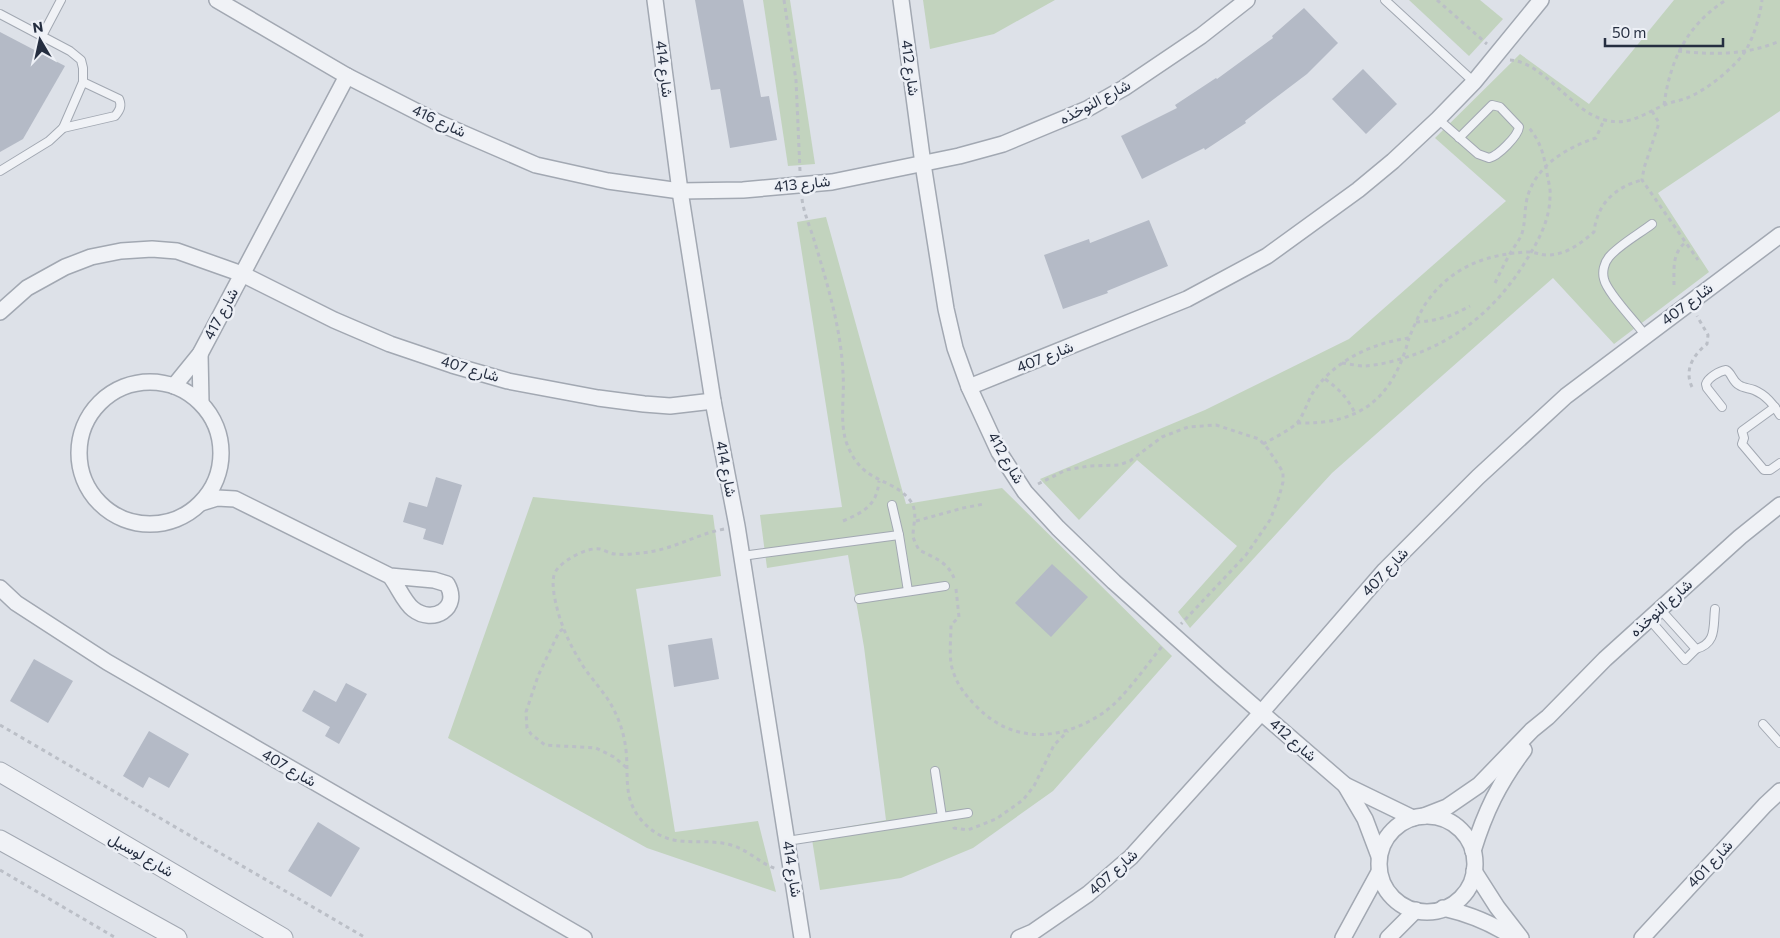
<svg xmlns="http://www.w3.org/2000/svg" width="1780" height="938" font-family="Commissioner,Vazirmatn,sans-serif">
<rect width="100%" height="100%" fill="#dde1e8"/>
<!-- green -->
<g fill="#c2d3be">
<path d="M763 0H790L815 164 788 166Z"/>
<path d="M923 0H1055L994 34 930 49Z"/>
<path d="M1409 0H1480L1503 19 1469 56Z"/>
<path d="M1674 0H1780V111L1658 193 1709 272 1614 344 1553 278 1332 473 1190 628 1178 612 1237 546 1137 460 1079 520 1040 479 1205 410 1349 339 1506 201 1435 138 1520 54 1589 104Z"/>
<path d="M826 217 906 504 1002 488 1172 656 1053 791 973 848 901 878 820 890 811 833 886 820 864 647 848 555 767 568 760 515 842 507 797 222Z"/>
<path d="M533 497 713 515 721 576 636 589 675 832 758 821 776 892 647 848 448 738Z"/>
</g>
<!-- building -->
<g fill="#b4bac6">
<path d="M695 0H743L761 97 769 96 777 140 730 148 720 89 711 90Z"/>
<path d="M1304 8 1338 43 1307 74 1245 121 1246 123 1205 150 1204 148 1142 179 1121 136 1177 108 1175 105 1216 78 1217 79 1273 38 1272 36Z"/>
<path d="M0 32 65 66 23 139 0 152Z"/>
<path d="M1363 69 1397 104 1366 134 1332 99Z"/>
<path d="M1149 220 1168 266 1107 291 1108 293 1063 309 1044 255 1089 239 1090 243Z"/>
<path d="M436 477 462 485 443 545 423 539 426 529 403 522 409 502 427 507Z"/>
<path d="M1052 564 1088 597 1051 637 1015 603Z"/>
<path d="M712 638 719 679 674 687 668 645Z"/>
<path d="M34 659 73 681 48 723 10 701Z"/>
<path d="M346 683 367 694 339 744 325 736 330 727 302 711 314 690 336 702Z"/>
<path d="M149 731 189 754 169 788 149 777 143 788 123 776Z"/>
<path d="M318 822 360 848 331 897 288 871Z"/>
</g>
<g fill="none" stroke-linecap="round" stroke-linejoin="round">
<!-- service casing -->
<g stroke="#a2a8b2" stroke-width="10">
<g id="service">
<path d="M1385 0 1474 82"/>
<path d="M0 14 70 51 81 60 83 68V82L63 128 49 141 0 171"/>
<path d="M42 36 61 0"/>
<path d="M1438 119 1478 154 1489 158C1498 156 1518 136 1519 127L1500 107 1492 105 1459 138"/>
<path d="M63 128 115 116C120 110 122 106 119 99L83 82"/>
<path d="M1645 335C1636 322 1607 293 1604 279 1602 272 1604 263 1609 257 1619 245 1639 234 1652 224"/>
<path d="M1722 407 1707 388 1706 384C1708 378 1719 371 1726 370 1732 373 1732 381 1739 385 1743 388 1749 388 1754 390 1766 395 1773 404 1780 415"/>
<path d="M1775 407 1742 431 1744 438 1742 444 1764 470H1770L1780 463"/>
<path d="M892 505 899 535 908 591"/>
<path d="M742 556 899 535"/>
<path d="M859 599 945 586"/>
<path d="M1660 609 1696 649C1717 643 1713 627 1715 609"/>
<path d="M1649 619 1685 660 1696 649"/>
<path d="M1763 724 1780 743"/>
<path d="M935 771 942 817"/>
<path d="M787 841 968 813"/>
</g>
</g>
<!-- minor casing -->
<g stroke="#a2a8b2" stroke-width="18">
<g id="minor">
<path d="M217 0 347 76 439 123 536 165 608 181 680 191 743 190 832 182 959 156 1003 144 1087 109 1124 88 1201 36 1247 0"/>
<path d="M655 0 680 191 713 401 737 526 802 938"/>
<path d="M901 0 923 164 946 309 955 348 969 387 999 452 1025 492 1058 528 1114 582 1219 676 1345 785 1413 818"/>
<path d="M0 312 27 288 65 267 91 257 121 251 152 249 177 251 242 274 334 320 390 344 452 365 508 381 598 398 644 404 670 406 713 401"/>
<path d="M200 354 201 403"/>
<circle cx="150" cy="453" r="71"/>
<path d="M174 386 200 354 347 76"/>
<path d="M969 387 1187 299 1267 256 1358 190 1393 161 1438 119 1474 82 1541 0"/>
<path d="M201 503 217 498 235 499 390 576C398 586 404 602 413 609 433 625 461 608 447 584L434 580 390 576"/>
<path d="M0 588 16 603 107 662 584 938"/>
<path d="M1345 785 1365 819 1379 856"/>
<path d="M1424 816 1447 807 1479 785 1532 730 1548 717 1605 659 1740 537 1780 505"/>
<circle cx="1427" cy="864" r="48"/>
<path d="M1473 851C1485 812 1499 783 1524 750"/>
<path d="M1474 871 1497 907 1521 938"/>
<path d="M1443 908C1469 914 1492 923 1514 938"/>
<path d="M1019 938 1033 932 1088 894 1131 857 1261 713 1385 570 1478 477 1566 396 1780 235"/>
<path d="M1343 938 1379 872"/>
<path d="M1388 938 1416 910"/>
<path d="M1642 938 1765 805 1780 791"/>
</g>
</g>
<!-- tertiary casing -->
<g stroke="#a2a8b2" stroke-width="21">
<g id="tertiary">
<path d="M0 772 283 938"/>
<path d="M0 840 177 938"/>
</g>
</g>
<!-- path -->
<g stroke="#bbbfc7" stroke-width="3" stroke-dasharray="4 4" stroke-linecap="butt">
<path d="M784 0 796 80 800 171"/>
<path d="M1437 0 1487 44"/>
<path d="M1678 51C1714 55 1747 55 1780 41"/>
<path d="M1510 60C1544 62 1573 113 1605 120 1628 126 1642 115 1662 106 1670 102 1679 101 1687 98 1705 91 1736 67 1746 50 1754 36 1760 16 1762 0"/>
<path d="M1664 105C1670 60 1687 25 1726 0"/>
<path d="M1652 111 1659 123 1644 168 1642 180 1698 260"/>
<path d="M802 199C804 214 811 229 815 243 828 286 841 329 843 373 845 398 838 426 849 449 865 484 890 477 909 499 919 511 913 523 913 536 914 541 917 546 919 550 934 558 947 561 954 578"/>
<path d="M1495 283C1500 273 1505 262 1511 252 1514 247 1518 242 1521 236 1526 224 1524 207 1528 195 1538 164 1568 147 1596 138L1604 120"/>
<path d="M1674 285C1674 268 1672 253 1686 242"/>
<path d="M1416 322C1437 321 1452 316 1470 306"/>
<path d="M1342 363C1350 364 1358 366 1365 366 1381 365 1398 360 1413 355 1463 337 1500 304 1527 259 1539 240 1550 219 1550 196 1551 189 1548 181 1547 173 1544 156 1541 142 1529 128"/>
<path d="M1325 379C1340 390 1346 396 1355 413"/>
<path d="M1692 387C1684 370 1693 355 1707 344L1708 335 1697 316"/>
<path d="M1297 423C1361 425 1393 398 1409 338"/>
<path d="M1263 444C1274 438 1286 432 1296 424 1302 419 1308 401 1312 394 1333 361 1372 343 1409 338 1414 326 1419 314 1426 303 1451 267 1486 254 1528 252 1535 252 1540 255 1547 255 1566 255 1580 244 1594 232 1597 204 1615 187 1642 180"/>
<path d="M1038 484 1066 470 1089 466 1119 465 1130 461 1162 437 1188 427 1216 425 1259 439 1268 449 1283 472V482L1279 497 1270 520 1246 555 1181 624"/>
<path d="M843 521C864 512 877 505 879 481"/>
<path d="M916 521 963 508 984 504"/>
<path d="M724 529C694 535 673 550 641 553 633 554 623 555 615 554 610 554 605 550 600 549 588 547 568 558 560 566 551 574 553 584 554 594 558 618 567 640 580 661 588 675 600 687 609 701 618 716 624 732 626 750 629 777 622 799 643 822 671 852 698 836 731 845 749 850 760 864 777 869"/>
<path d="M956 589 959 617 951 625C951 641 948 660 954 674 959 688 968 698 978 708 1015 745 1063 740 1103 713 1124 699 1147 664 1164 644"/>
<path d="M563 629 559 632 538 676 526 712 527 728 531 734 545 745 596 748 614 757 627 768"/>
<path d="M0 725 366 938"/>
<path d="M954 827V828L968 830 996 819 1023 800 1034 786 1054 745 1068 731"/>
<path d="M0 870 116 938"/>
</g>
<!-- service -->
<use href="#service" stroke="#f0f2f6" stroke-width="8"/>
<!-- minor -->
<use href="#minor" stroke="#f0f2f6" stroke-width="15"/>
<!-- tertiary -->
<use href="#tertiary" stroke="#f0f2f6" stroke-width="19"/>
</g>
<g text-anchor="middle" stroke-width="5" stroke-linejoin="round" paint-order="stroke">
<!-- street labels -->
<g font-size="15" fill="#252e40" stroke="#edf0f6">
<text transform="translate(910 68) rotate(82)" y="5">شارع 412</text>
<text transform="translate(664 69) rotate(83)" y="5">شارع 414</text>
<text transform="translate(1095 102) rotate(-28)" y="5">شارع النوخذه</text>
<text transform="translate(439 121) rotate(25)" y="5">شارع 416</text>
<text transform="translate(802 184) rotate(-6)" y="5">شارع 413</text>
<text transform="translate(1687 304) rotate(-37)" y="5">شارع 407</text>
<text transform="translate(221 314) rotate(-62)" y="5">شارع 417</text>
<text transform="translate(1045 357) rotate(-22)" y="5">شارع 407</text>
<text transform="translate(470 369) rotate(16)" y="5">شارع 407</text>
<text transform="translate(1006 458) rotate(60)" y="5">شارع 412</text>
<text transform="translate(726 469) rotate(79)" y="5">شارع 414</text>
<text transform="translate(1385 572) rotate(-47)" y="5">شارع 407</text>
<text transform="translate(1661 608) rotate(-42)" y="5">شارع النوخذه</text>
<text transform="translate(1293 740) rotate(41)" y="5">شارع 412</text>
<text transform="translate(289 768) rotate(30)" y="5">شارع 407</text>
<text transform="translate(141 855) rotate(30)" y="5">شارع لوسيل</text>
<text transform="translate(1710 864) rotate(-47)" y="5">شارع 401</text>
<text transform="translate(792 869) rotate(81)" y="5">شارع 414</text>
<text transform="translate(1113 872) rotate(-42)" y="5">شارع 407</text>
</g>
</g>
<!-- north arrow -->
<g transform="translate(40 40) rotate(351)" stroke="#edf0f6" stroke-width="4" paint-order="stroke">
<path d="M0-4L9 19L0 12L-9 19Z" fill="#252e40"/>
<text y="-8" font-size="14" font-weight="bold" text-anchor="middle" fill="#252e40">N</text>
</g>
<!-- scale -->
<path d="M1605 38v8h118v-8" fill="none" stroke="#252e40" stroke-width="2.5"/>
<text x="1612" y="38" font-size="15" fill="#252e40" stroke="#edf0f6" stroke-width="4" paint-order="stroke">50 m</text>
</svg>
